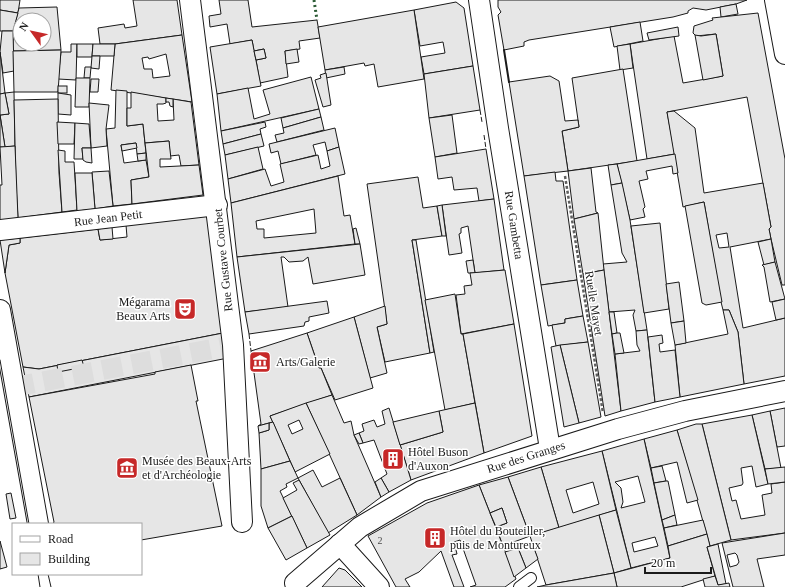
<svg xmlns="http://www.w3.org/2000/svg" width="785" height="587" font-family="'Times New Roman',serif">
<rect width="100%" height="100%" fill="#fff"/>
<!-- building -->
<g fill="#e6e6e6" stroke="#1a1a1a" fill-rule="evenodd">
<path d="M0 0H20L18 13 0 10Z"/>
<path d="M133 0H177L182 35 115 44H100L98 28 124 24 125 28 137 26Z"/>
<path d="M219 0H248L252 27 317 20 320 38 299 41 300 49 285 51 288 77 260 83 256 60 266 58 264 49 254 51 252 40 230 44 227 24 210 27 209 16 221 14Z"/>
<path d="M498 0H747L736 4 706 10 693 8 688 11V13L673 17 529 40 524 42V46L504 50 498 15 501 12 498 7Z"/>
<path d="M456 2 464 8 473 66 424 74 421 57 445 53 443 42 420 46 414 10Z"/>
<path d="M736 4 738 14 721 17 720 7Z"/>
<path d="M57 7 61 50 13 51V31L19 8ZM20 20H44V44H20Z"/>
<path d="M0 10 18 13 13 31H0Z"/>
<path d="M414 10 424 79 378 87 374 64 365 66 364 63 325 70 318 27Z"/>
<path d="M758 13 785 159V285H782L771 239 769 229 771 227 747 97 667 112 675 154 647 159 630 44 674 36 683 83 723 76 716 34 696 36 693 33 694 26 713 20 712 18Z"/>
<path d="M640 22 643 41 614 47 610 27Z"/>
<path d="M678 27 679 36 649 40 647 33Z"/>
<path d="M2 31H13L14 71 3 73 0 52Z"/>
<path d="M716 34 723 76 703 80 695 35 701 36Z"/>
<path d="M182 35 192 102 111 90 115 44ZM166 54 170 76 153 78 152 69H144L142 58 148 57 149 59Z"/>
<path d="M252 40 261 86 217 94 210 47Z"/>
<path d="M71 44H77L76 80 58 79 61 52H71Z"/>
<path d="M77 44H93L92 57H77Z"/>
<path d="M93 44H115L114 56H92Z"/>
<path d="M630 44 633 68 620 70 617 46Z"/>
<path d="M264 49 266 58 256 60 254 51Z"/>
<path d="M297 49 299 62 286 64 285 51Z"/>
<path d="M61 50 58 92H14L13 51Z"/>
<path d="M0 52 5 93 0 94Z"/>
<path d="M92 56H100L99 69 91 68Z"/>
<path d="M473 66 480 110 429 118 424 74Z"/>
<path d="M85 67H91L90 78H84Z"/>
<path d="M344 67 345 74 326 78 325 70Z"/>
<path d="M623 69 637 161 568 171 562 131 579 127 572 78Z"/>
<path d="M326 73 331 105 323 107 315 80 321 78 320 75Z"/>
<path d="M550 76 559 81 565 121 578 120 579 127 562 131 568 171 524 176 509 82Z"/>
<path d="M311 77 319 109 221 131 217 94 248 88 254 119 270 114 263 90Z"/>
<path d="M76 78H90L89 107H75Z"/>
<path d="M91 79H99L98 92H90Z"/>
<rect x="58" y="86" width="9" height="7"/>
<path d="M116 90 127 91V126L143 124 146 153 137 154 136 143 121 145 124 163 146 160 149 177 131 180 132 204 113 206 106 129 115 128Z"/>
<path d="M14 92 15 146 5 147 0 115 9 114 5 93Z"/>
<path d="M131 92 166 98V103L163 104H157L158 121 174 120 173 99 191 102 199 165 181 166 179 155 170 156 169 141 145 143 143 124 127 126V108H131Z"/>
<path d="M5 93 9 114 0 115 5 147H0V94Z"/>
<path d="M58 93 71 95V115L58 114Z"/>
<path d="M166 98 173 99V107L170 106 169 102H166Z"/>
<path d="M58 99 59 173 62 212 18 218 16 186 14 100Z"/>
<path d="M89 103 109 105 106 129 107 146 91 148Z"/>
<path d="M319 109 321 117 283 128 281 118Z"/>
<path d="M674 111 695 128 704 193 763 183 771 227 769 229 771 239 730 247 743 328 785 318V376L744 384 738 332 729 310H723L721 302 704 202 683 207 667 112ZM727 233 729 247 719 248 716 235Z"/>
<path d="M452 115 457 153 435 157 429 118Z"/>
<path d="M321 117 324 130 277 142 275 135 284 133 283 128Z"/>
<path d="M57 122 75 123 74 144H58Z"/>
<path d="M265 122 266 127 260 129 261 134 223 144 221 131Z"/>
<path d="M75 123 89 124 91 148H82L83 159H74Z"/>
<path d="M335 128 339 147 327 151 325 142 313 145 316 155 281 164 278 151 271 153 269 144Z"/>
<path d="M261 134 264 146 225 155 223 144Z"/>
<path d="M169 141 171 159H160V167L199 165 203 195 132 204 131 180 149 177 145 143Z"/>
<path d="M136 143 137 148 122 151 121 145Z"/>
<path d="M15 146 18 218 0 221V185H2L0 147Z"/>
<path d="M258 147 263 169 228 179 225 155Z"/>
<path d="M339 147 345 174 231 203 228 179 265 169 271 186 284 182 280 164 318 155 321 169 330 166 327 151Z"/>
<path d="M82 148H91L92 163 86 162 83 160Z"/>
<path d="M486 149 494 199 479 201 477 188 454 190 452 177 438 179 435 157Z"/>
<path d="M58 150 65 151V162H74L77 210 62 212Z"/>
<path d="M146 153V160L138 161 137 154Z"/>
<path d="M675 154 678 173 673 174 672 166 646 171 648 179 639 181 645 207 643 209 645 217 630 220 617 164Z"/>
<path d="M617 164 622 183 611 185 608 165Z"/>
<path d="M591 168 596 212 598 213 574 219 568 171Z"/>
<path d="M109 171 113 206 95 209 92 172Z"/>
<path d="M555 172 556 181H563L577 280 541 285 524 176Z"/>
<path d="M75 173H92L95 209 77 211Z"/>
<path d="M338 176 344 216 350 215 355 244 237 257 231 203ZM314 209 316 233 264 238V229H257L256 221Z"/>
<path d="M418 177 423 208 437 206 442 236 412 240 430 353 385 362 377 327 387 324 367 184Z"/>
<path d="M622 183 630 220 647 330 636 331 633 315 635 310 609 312 603 264 627 262 622 253 611 185Z"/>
<path d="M494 199 504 270 475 273 468 226 461 228V233L459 234 462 253 449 255 442 205Z"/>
<path d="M704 202 722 302 706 305 702 303 685 206Z"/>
<path d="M442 205 446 236H442L437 206Z"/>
<path d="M598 213 604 270 583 274 574 219Z"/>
<path d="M208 215 223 333 39 369 23 367 5 273 9 245 20 243V238L98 229 100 240 127 237 126 225Z"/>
<path d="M660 223 669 309 644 313 631 226Z"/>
<path d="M112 227 113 239 100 240 98 229Z"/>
<path d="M356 228 360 244H355L353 229Z"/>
<path d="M20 238V243L9 245 5 273 0 240Z"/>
<path d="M771 239 775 262 764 265 758 242Z"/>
<path d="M412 240H416L434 352 430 353Z"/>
<path d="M360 244 365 275 313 284 308 257 303 261 289 262 284 257H281L288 307 245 312 237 257Z"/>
<path d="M473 260 475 273H468L466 261Z"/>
<path d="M775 262 785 299 770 302 764 267 762 265Z"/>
<path d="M505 270 514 324 461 334 456 295 465 294 464 286 472 285 470 273Z"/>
<path d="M604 270 621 411 605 416 583 274Z"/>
<path d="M577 280 583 316 565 319V323L548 326 541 285Z"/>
<path d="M679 282 684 321 671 323 666 284Z"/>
<path d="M455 294 461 334H463L475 403 445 410 425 300Z"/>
<path d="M785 299V318L776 320 772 302Z"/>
<path d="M327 301 329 313 309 317V321L305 322 304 326 249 334 245 312Z"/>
<path d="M385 306 387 324 377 327 387 373 370 378 354 317Z"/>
<path d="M723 310H729L738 332 744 384 680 397 675 345 728 334Z"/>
<path d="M609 312H614L617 333 612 334Z"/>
<path d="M583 316 588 342 556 346 552 325 565 323V319Z"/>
<path d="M354 317 373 388 335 400 321 368H319L307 333Z"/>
<path d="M684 321 686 343 675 345 671 323Z"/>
<path d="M514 324 532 436 484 453 463 334Z"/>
<path d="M647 330 655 402 621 411 615 354 640 351 637 345 636 331Z"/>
<path d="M223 333 228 358 29 397 23 367 39 369Z"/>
<path d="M307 333 319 368H321L332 395 270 416 273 422 258 426 261 424 251 351Z"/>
<path d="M617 333H620L624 353 615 354 612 334Z"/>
<path d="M662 335 663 343 659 344 660 352 675 350 680 397 655 402 648 337Z"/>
<path d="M588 342 601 417 579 423 560 345Z"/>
<path d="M560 345 579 423 564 427 551 347Z"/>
<path d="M82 360 84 367 58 372 57 365Z"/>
<path d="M191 365 198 401H196L222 526 141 540V524H53L54 522 29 397 155 374V372Z"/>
<path d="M332 395 344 423 351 421 354 435 381 497 357 515 306 403Z"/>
<path d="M306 403 330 454 295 472 270 416ZM299 420 303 429 292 434 288 425Z"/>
<path d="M475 403 484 453 411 480 400 445 443 432 439 411Z"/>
<path d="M389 408 411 480 389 492 381 478 387 474 374 440 363 443 359 433 364 431 362 424 374 420 377 427 385 424 382 411Z"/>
<path d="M785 408V446L777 447 770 411Z"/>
<path d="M439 411 443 432 400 445 393 422Z"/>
<path d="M770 411 781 468 765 469 752 415Z"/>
<path d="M752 415 768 484 756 487 752 466 741 468 743 483 742 485 729 488 732 501 736 500 741 519 765 515 762 495 772 493 771 484 785 482V533L731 540 702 424Z"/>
<path d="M273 422 290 461 261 469 259 433 269 430V423Z"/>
<path d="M269 423V430L259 433 258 426Z"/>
<path d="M696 424H702L731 540 710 546 677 430Z"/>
<path d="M677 430 698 500 687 503 677 462 651 468 644 439Z"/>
<path d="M359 433 363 443 359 444 354 435Z"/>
<path d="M644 439 670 558 631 568 602 451ZM638 476 645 502 621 508 623 502 621 488 615 482ZM655 537 658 546 634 552 632 543Z"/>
<path d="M602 451 616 510 559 528 541 467ZM593 482 599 504 573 513 566 490Z"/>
<path d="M290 461 298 478 286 484 287 487 280 491 292 516 268 528 261 506V469Z"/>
<path d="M662 466 666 481 654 483 651 468Z"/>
<path d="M541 467 559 528 530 536 508 477Z"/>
<path d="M785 467V482L768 484 765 469Z"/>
<path d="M313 470 322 487 340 478 357 515 328 533 298 478Z"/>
<path d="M508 477 530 536 503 546 496 527 507 523 502 508 490 513 479 485Z"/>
<path d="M381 478 389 492 381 497 375 482Z"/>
<path d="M299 480 330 535 307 548 283 498 297 490 293 483Z"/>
<path d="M666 481H668L675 515 662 520 654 483Z"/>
<path d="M479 485 516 579 505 587H470L476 585 460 540 454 542 457 554 452 555 464 587H454L441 551 419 572 405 579 410 587H396L368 536 427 503Z"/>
<path d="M11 493 16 518 10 519 6 494Z"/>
<path d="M502 508 507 523 496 527 490 513Z"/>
<path d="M616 510 631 568 614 573 599 515Z"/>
<path d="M599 515 614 573 546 585 530 536Z"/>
<path d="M675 515 677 525 664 528 662 520Z"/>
<path d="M292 516 307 548 286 560 268 528Z"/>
<path d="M703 520 707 534 668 546 664 528Z"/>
<path d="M785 533V555L757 559 764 587H733L722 543ZM735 553 737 555 739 562 737 565 730 567 727 555Z"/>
<path d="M707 534 710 546 707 547 715 576 681 587H617L614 573 670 558 668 546Z"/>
<path d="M0 541 7 567 0 569Z"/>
<path d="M532 543 538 559 526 568 518 548Z"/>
<path d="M718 544 726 584 718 585 707 547Z"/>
<path d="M518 548 526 568 514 577 505 552Z"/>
<path d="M339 568 345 570 362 587H322Z"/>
<path d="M614 573 617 587H537L546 585Z"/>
<path d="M715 576 718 585 729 583 730 587H705L703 579Z"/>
</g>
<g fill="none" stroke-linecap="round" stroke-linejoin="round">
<!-- minor-tunnel -->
<path stroke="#ddd" stroke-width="20" stroke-dasharray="20 10" stroke-linecap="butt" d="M14 387 233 345"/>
<!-- service casing -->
<g stroke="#1a1a1a" stroke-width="12">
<path id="service" d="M519 587 531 578"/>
</g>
<!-- minor casing -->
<g stroke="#1a1a1a" stroke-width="22">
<g id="minor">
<path d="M190 0 233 345 242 522"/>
<path d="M479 0 498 128 550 449"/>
<path d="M775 0 785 54"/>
<path d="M0 230 217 205"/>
<path d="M0 310 38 524"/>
<path d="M340 544 379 587"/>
<path d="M295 583 360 527 421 491 618 429 685 411 785 391"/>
</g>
</g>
<!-- path -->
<path stroke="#5f5f5f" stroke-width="2.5" stroke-dasharray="3 2" stroke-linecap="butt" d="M565 176 603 413"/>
<!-- service -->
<use href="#service" stroke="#fff" stroke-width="10"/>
<!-- minor -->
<use href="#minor" stroke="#fff" stroke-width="20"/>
<!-- tram -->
<g stroke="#1a1a1a" stroke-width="1">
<path d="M0 360 29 524"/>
<path d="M38 574 40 587"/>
<path d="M48 574 51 587"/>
</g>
<!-- hedge -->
<path stroke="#2b5a34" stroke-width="3" stroke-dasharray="2 3" stroke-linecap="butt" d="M314 0 317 20"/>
<!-- fence -->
<g stroke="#1a1a1a" stroke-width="1" stroke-dasharray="5 2" stroke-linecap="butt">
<path d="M480 110 482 122"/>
<path d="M484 135 486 149"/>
<path d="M249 334 251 351"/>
</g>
<!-- wall -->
<path stroke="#1a1a1a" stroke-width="2" d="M504 50 509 82"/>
</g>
<!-- icons -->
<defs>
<g id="theatre-square" transform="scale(1.15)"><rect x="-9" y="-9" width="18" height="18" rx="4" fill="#c62828" stroke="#fff"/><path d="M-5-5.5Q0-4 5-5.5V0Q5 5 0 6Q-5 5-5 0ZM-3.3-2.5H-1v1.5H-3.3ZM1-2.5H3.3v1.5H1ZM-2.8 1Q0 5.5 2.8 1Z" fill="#fff"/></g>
<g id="museum-square" transform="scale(1.15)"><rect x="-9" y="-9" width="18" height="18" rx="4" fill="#c62828" stroke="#fff"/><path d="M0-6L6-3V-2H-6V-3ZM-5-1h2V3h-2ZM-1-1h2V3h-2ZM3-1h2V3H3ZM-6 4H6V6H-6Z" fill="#fff"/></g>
<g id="building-square" transform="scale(1.15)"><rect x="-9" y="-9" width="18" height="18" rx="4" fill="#c62828" stroke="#fff"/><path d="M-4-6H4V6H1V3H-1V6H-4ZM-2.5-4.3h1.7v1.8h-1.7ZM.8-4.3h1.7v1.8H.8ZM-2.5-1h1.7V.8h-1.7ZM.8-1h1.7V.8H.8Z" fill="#fff"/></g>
</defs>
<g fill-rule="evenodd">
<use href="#theatre-square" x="185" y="309"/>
<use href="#museum-square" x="260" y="362"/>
<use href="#building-square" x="393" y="459"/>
<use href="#museum-square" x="127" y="468"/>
<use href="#building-square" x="435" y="538"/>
</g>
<g text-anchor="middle" stroke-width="3" stroke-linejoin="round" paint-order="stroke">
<!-- number labels -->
<g font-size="10" fill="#4d4d4d">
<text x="380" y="544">2</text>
</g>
<!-- street labels -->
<g font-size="12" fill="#1a1a1a" stroke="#fff">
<text transform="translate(108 218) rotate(-7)" y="4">Rue Jean Petit</text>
<text transform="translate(514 225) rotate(81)" y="4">Rue Gambetta</text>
<text transform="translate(223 260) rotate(-96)" y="4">Rue Gustave Courbet</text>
<text transform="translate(594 303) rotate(81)" y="4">Ruelle Mayet</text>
<text transform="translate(526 457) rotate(-18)" y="4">Rue des Granges</text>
</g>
<!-- poi labels -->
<g font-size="12" fill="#1a1a1a" stroke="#fff" text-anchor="start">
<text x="170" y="306" text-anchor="end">Mégarama<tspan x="170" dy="14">Beaux Arts</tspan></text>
<text x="276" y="366">Arts/Galerie</text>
<text x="408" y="456">Hôtel Buson<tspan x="408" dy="14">d'Auxon</tspan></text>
<text x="142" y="465">Musée des Beaux-Arts<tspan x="142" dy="14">et d'Archéologie</tspan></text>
<text x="450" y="535">Hôtel du Bouteiller,<tspan x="450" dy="14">puis de Montureux</tspan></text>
</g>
</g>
<!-- legend -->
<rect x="12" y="523" width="130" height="52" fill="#ffffff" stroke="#a3a3a3"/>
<rect x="20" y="536" width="20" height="6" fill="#ffffff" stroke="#a3a3a3"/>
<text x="48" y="543" font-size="12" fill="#1a1a1a">Road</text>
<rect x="20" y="553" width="20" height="12" fill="#e6e6e6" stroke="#a3a3a3"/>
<text x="48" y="563" font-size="12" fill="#1a1a1a">Building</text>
<!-- north arrow -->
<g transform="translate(32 32) rotate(303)"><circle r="19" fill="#ffffff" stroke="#a3a3a3"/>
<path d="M0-3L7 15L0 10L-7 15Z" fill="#c62828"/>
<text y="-6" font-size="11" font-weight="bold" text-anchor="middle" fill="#1a1a1a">N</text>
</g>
<!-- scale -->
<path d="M645 567v6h66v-6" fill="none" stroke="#1a1a1a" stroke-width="2"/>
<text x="651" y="567" font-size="12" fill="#1a1a1a" stroke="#ffffff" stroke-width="3" paint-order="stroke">20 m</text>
</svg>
